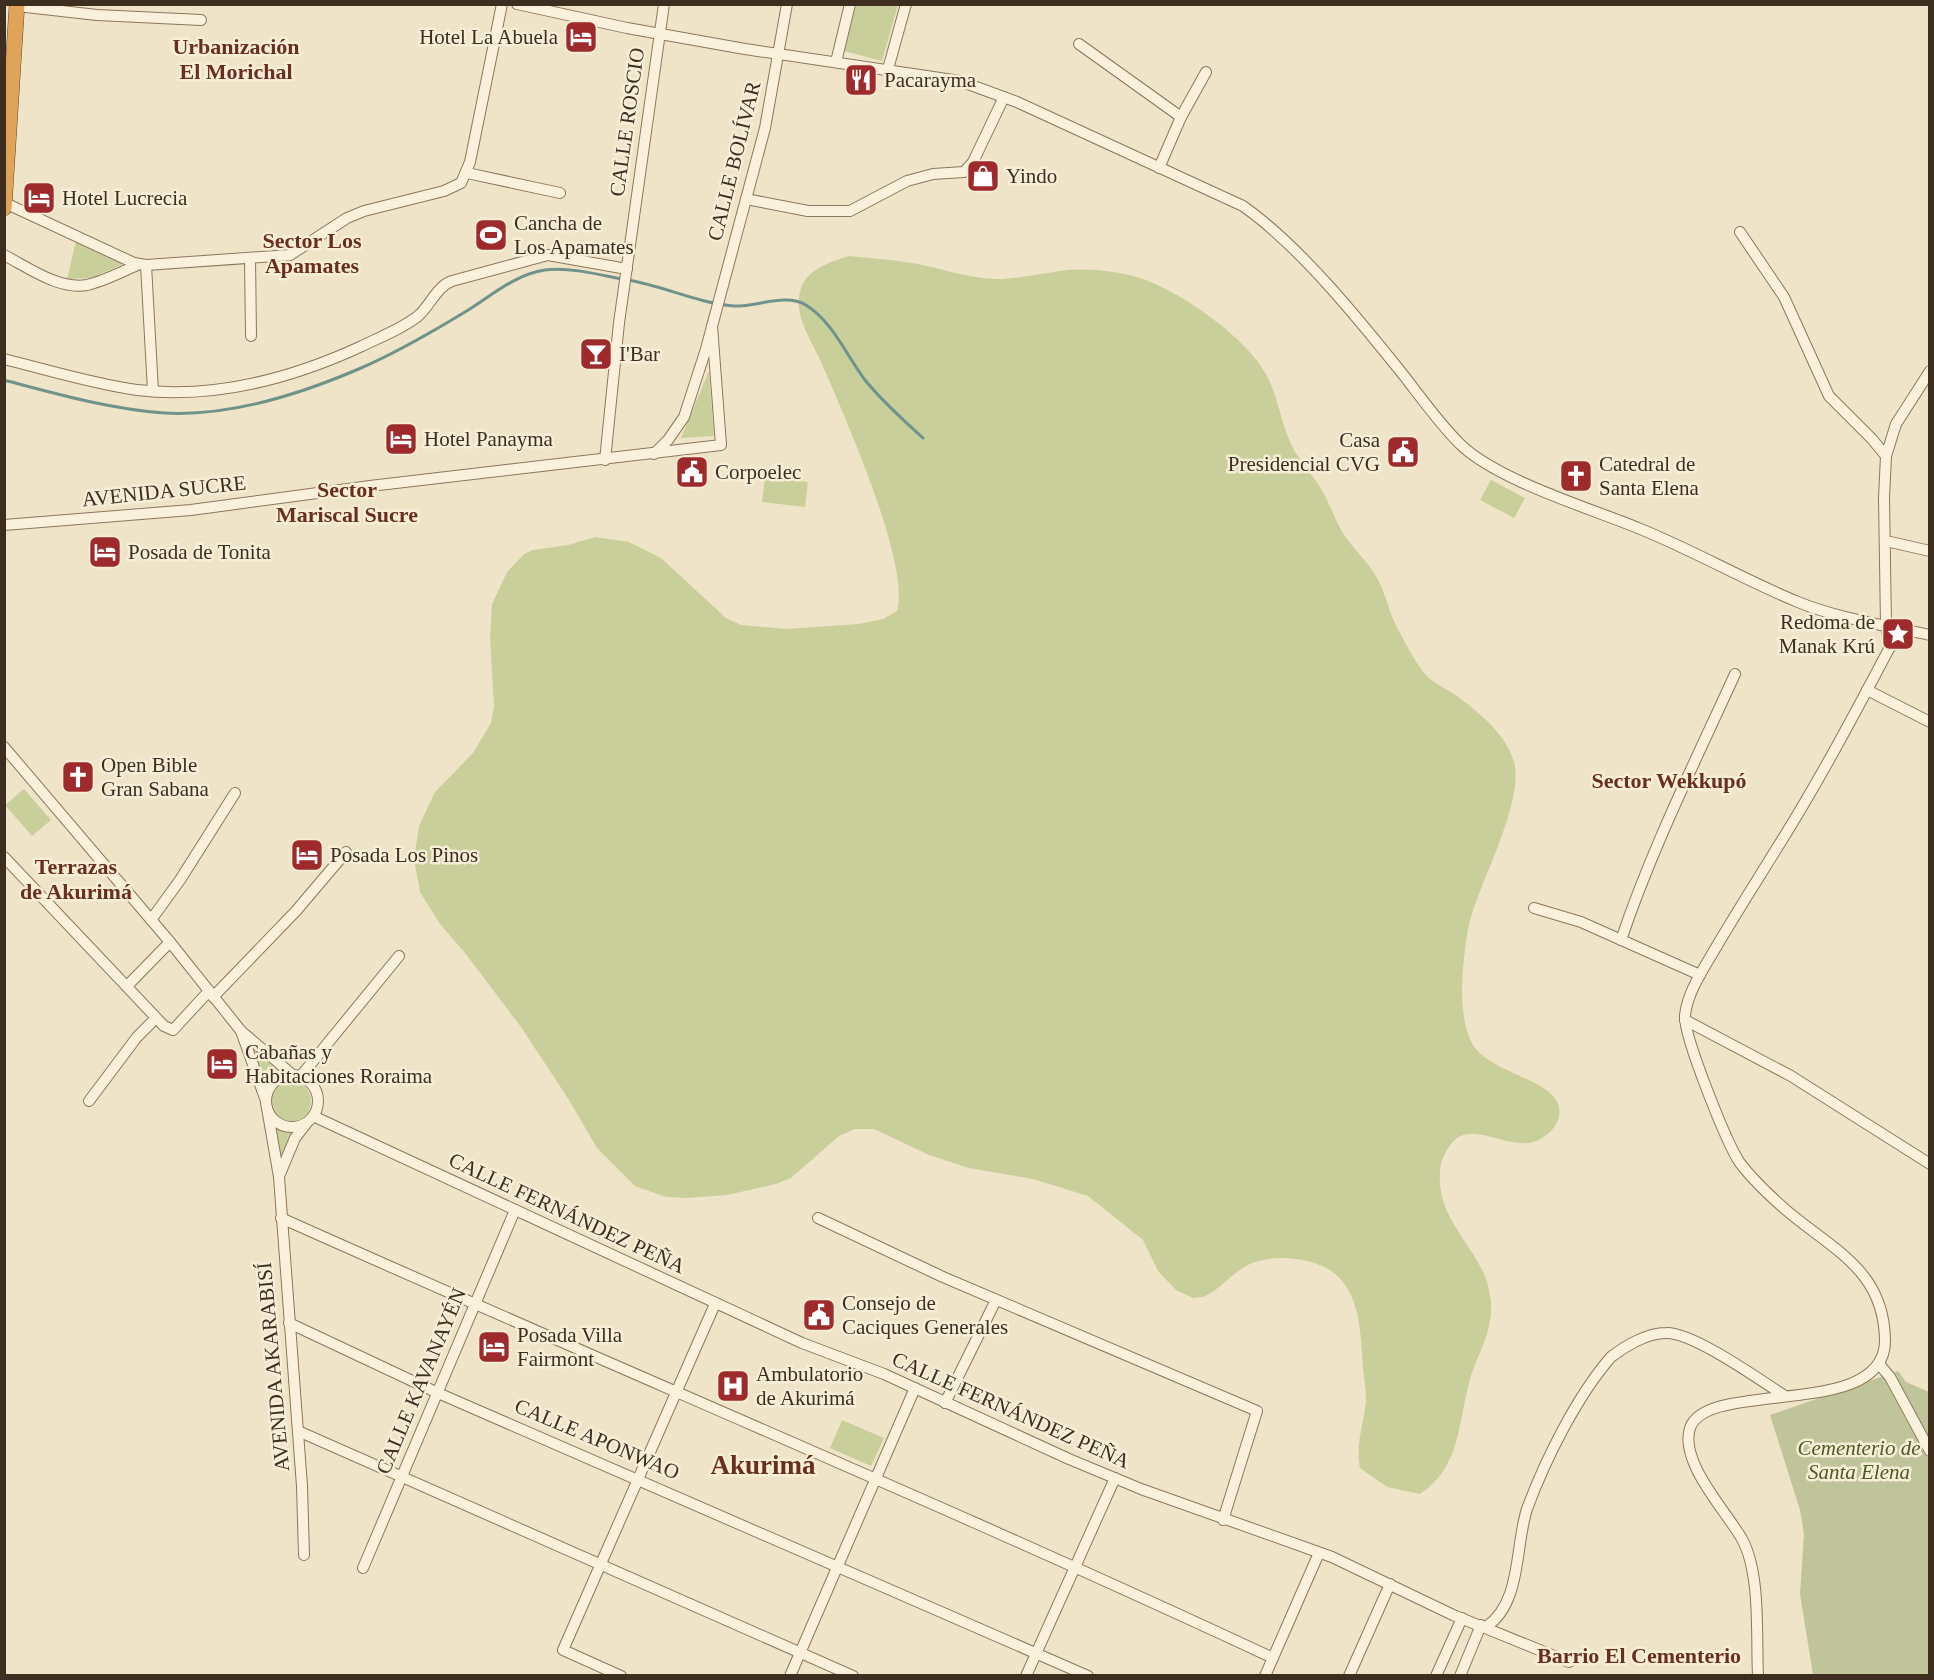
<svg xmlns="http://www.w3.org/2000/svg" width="1934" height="1680" font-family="'Times New Roman',serif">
<rect width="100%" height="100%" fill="#f0e4c8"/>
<!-- green -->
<g fill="#c9cf9b">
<path d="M856 5H898L882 61 844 51Z"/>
<path d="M76 241 122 262 121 265 91 278 67 279Z"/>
<path d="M849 256C867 258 886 259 905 262 935 266 965 278 996 279 1017 279 1039 274 1060 271 1081 268 1105 270 1125 274 1169 282 1245 335 1266 374 1279 398 1281 427 1295 452 1303 465 1314 477 1322 490 1331 506 1336 524 1347 539 1358 554 1373 567 1380 584 1387 598 1389 613 1397 627 1405 642 1415 663 1426 675 1434 684 1447 689 1457 696 1479 712 1510 738 1515 766 1521 807 1483 876 1471 917 1465 937 1460 988 1463 1009 1464 1020 1467 1035 1473 1045 1492 1076 1567 1080 1559 1117 1557 1126 1549 1134 1542 1138 1512 1158 1470 1113 1449 1147 1444 1154 1440 1163 1440 1173 1436 1221 1481 1249 1489 1290 1497 1327 1480 1347 1470 1379 1458 1422 1461 1467 1420 1494L1387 1487 1360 1468C1355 1444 1364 1424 1366 1400 1366 1389 1364 1379 1363 1368 1360 1327 1361 1275 1311 1262 1292 1257 1271 1256 1252 1263 1233 1271 1222 1289 1203 1297L1193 1298 1176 1290 1158 1271 1143 1240 1088 1196 1033 1179 969 1168 929 1155 874 1129H855L839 1136 791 1178 776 1184 727 1195 687 1198 666 1197 635 1186 597 1148 569 1100 521 1027 465 953 440 924 420 892 414 859 419 826 435 792 473 753 491 723 494 707 490 636 492 604 507 572 524 554 533 550 568 545 595 537 629 542 661 558 726 618 741 625 786 629 859 624 883 619 897 611C911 564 843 413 822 364 812 340 792 316 801 288 807 269 833 261 849 256Z"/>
<path d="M709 371 714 436 681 438Z"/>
<path d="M765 477 808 482 805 507 762 502Z"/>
<path d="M1491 480 1525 498 1514 518 1480 500Z"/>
<path d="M24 789 51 820 32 836 5 805Z"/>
<path d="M252 1048 279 1072 266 1083 264 1081Z"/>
<circle cx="291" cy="1101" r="20"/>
<path d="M274 1123 285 1130H296L281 1161Z"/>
<path d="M842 1420 884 1438 871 1466 830 1448Z"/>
</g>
<!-- cemetery -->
<path fill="#bfc49a" d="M1898 1371 1906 1382 1929 1392 1928 1675H1813L1800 1594 1804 1534 1800 1510 1770 1415Z"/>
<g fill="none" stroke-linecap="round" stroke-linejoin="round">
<!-- stream -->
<g stroke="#6f938a" stroke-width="3">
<path d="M628 280C664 286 697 303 734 306 756 307 786 293 806 305 833 322 846 355 865 380 882 401 903 420 923 438"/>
<path d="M4 380C57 394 110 409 164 413 231 417 301 394 361 368 398 352 432 332 465 312 490 297 515 274 545 270 569 267 597 274 621 279"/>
</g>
<!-- minor casing -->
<g stroke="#8d765c" stroke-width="12">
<g id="minor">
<path d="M517 4 627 28 745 49 960 81 1017 102 1243 206C1300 246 1361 322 1405 377 1422 399 1439 423 1459 443 1494 479 1589 508 1638 528 1693 550 1744 580 1798 602 1836 618 1889 626 1930 635"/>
<path d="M17 6 97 15 201 20"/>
<path d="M1079 44 1181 117"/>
<path d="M836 62 850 4"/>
<path d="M888 69 906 4"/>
<path d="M1159 168 1181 117 1206 72"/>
<path d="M467 173 560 193"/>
<path d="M746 199 808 211H850L907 181 933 174 964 172 973 162 1004 97"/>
<path d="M5 203 134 263 146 265 290 255 347 218 364 211 444 191 461 183 470 162 502 4"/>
<path d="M1740 232 1784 297 1829 396 1872 439 1886 456"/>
<path d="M4 255C29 268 59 290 87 285 105 281 123 271 140 264"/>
<path d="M250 258 251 336"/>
<path d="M146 265 153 391"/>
<path d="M4 359C48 370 93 384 137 390 214 399 293 378 362 346 380 337 402 329 418 316 430 306 437 286 452 281L548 255 627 269"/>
<path d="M654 454 668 440 684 417 706 349 765 128 787 4"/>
<path d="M605 460 619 323 664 4"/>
<path d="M4 525 191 510 370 486 721 445 712 326"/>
<path d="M1886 541 1930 551"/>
<path d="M1890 647 1886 625 1884 498 1886 456 1896 424 1930 371"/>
<path d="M1867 690 1930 722"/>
<path d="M4 747 170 942 241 1031 294 1076"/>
<path d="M4 857 164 1026 173 1030 209 991"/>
<path d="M1534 908 1581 922 1700 975"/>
<path d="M151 920 180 880 235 793"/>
<path d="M1621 940C1652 848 1695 762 1735 674"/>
<path d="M127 986 170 942"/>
<path d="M213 997 296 911 346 852"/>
<path d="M1685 1020 1791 1076 1930 1164"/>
<path d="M241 1031 266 1101"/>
<circle cx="292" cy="1101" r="26"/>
<path d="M300 1077 399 956"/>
<path d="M89 1101 137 1037 155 1019"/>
<path d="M267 1108 279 1177 302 1486 304 1555"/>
<path d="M313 1116 802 1343 884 1374 1069 1459 1141 1489 1332 1557 1453 1615 1569 1662"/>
<path d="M280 1174 295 1138 306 1124"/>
<path d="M281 1218C611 1366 945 1505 1273 1658"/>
<path d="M818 1218 943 1277 1257 1411 1223 1520"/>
<path d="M289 1323 438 1393 1088 1676"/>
<path d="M1879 1364 1890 1377 1930 1451"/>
<path d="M945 1403 996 1300"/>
<path d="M298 1431 853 1676"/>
<path d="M363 1568 515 1210"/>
<path d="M1486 1627C1522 1603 1515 1545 1527 1509 1545 1460 1577 1396 1611 1357 1625 1346 1647 1333 1666 1333 1693 1332 1760 1380 1785 1396"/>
<path d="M621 1676 563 1650 715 1304"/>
<path d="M790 1676 915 1388"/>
<path d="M1026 1676 1115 1478"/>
<path d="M1265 1676 1319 1553"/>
<path d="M1349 1676 1390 1584"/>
<path d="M1436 1676 1462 1618"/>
<path d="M1460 1676 1481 1625"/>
<path d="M1758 1676C1756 1635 1761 1574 1742 1539 1726 1511 1679 1462 1690 1428 1707 1378 1886 1421 1885 1340 1884 1270 1833 1250 1786 1210 1770 1196 1753 1180 1740 1163 1727 1144 1683 1035 1685 1015 1688 991 1703 970 1715 949 1735 915 1756 882 1777 848 1818 783 1854 715 1890 647L1904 640 1912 631"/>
</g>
</g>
<!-- highway casing -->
<g stroke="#5b4430" stroke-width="16">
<path id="highway" d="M4 208 17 4"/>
</g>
<!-- minor -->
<use href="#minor" stroke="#faf1dc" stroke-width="10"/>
<!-- highway -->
<use href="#highway" stroke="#e0a458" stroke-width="15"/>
</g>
<!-- icons -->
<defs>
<g id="hotel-square" transform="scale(1.725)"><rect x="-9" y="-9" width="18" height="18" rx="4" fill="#9e2a2b" stroke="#f7eed8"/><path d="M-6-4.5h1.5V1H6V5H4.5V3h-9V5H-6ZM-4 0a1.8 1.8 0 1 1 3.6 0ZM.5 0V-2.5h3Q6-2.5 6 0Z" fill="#fff"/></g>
<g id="restaurant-square" transform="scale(1.725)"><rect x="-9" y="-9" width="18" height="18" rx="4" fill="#9e2a2b" stroke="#f7eed8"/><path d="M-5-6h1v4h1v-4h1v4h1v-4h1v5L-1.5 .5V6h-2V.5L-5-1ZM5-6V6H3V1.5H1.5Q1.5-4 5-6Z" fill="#fff"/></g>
<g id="shop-square" transform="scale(1.725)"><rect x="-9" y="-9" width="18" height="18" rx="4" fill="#9e2a2b" stroke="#f7eed8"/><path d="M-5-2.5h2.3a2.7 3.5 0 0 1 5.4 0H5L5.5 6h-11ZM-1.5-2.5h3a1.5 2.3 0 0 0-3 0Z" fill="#fff"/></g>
<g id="stadium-square" transform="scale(1.725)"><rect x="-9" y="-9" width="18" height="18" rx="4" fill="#9e2a2b" stroke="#f7eed8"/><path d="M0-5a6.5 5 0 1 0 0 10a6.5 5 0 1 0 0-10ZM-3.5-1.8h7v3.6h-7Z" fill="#fff"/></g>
<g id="bar-square" transform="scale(1.725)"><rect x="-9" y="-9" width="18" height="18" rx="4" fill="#9e2a2b" stroke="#f7eed8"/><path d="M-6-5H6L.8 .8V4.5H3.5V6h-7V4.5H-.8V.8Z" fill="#fff"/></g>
<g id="civic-square" transform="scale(1.725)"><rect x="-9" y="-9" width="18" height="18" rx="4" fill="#9e2a2b" stroke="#f7eed8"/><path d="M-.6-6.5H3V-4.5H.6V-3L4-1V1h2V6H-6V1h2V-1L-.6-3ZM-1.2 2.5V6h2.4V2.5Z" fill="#fff"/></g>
<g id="church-square" transform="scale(1.725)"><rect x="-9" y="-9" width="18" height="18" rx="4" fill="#9e2a2b" stroke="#f7eed8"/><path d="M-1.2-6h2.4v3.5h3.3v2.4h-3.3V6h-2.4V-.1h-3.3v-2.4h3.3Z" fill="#fff"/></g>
<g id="sight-square" transform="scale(1.725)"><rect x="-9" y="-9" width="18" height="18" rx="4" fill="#9e2a2b" stroke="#f7eed8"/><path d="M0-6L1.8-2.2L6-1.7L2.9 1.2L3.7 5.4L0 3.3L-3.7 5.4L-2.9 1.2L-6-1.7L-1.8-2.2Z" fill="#fff"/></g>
<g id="hospital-square" transform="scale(1.725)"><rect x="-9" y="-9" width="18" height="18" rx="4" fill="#9e2a2b" stroke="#f7eed8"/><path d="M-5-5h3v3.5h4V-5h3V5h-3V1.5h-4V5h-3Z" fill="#fff"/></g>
</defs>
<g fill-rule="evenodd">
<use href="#hotel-square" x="581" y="37"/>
<use href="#restaurant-square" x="861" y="80"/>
<use href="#shop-square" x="983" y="176"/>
<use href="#hotel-square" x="39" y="198"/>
<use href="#stadium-square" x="491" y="235"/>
<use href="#bar-square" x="596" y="354"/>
<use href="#hotel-square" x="401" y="439"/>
<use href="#civic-square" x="1403" y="452"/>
<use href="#civic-square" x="692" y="472"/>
<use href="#church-square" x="1576" y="476"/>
<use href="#hotel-square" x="105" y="552"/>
<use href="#sight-square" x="1898" y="634"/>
<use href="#church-square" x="78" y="777"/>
<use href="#hotel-square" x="307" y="855"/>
<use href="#hotel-square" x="222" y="1064"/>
<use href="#civic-square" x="819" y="1315"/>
<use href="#hotel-square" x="494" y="1347"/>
<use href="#hospital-square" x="733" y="1386"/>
</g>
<g text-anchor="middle" stroke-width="5" stroke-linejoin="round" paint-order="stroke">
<!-- poi labels -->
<g font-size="21" fill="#3d2e20" stroke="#f7eed8" text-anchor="start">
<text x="558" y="44" text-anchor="end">Hotel La Abuela</text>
<text x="884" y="87">Pacarayma</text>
<text x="1006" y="183">Yindo</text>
<text x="62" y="205">Hotel Lucrecia</text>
<text x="514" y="230">Cancha de<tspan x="514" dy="24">Los Apamates</tspan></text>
<text x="619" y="361">I'Bar</text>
<text x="424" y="446">Hotel Panayma</text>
<text x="1380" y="447" text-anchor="end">Casa<tspan x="1380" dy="24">Presidencial CVG</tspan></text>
<text x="1599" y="471">Catedral de<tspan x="1599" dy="24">Santa Elena</tspan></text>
<text x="715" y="479">Corpoelec</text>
<text x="128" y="559">Posada de Tonita</text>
<text x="1875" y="629" text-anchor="end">Redoma de<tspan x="1875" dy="24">Manak Krú</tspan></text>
<text x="101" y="772">Open Bible<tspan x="101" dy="24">Gran Sabana</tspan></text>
<text x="330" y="862">Posada Los Pinos</text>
<text x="245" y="1059">Cabañas y<tspan x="245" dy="24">Habitaciones Roraima</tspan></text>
<text x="842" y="1310">Consejo de<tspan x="842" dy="24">Caciques Generales</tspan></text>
<text x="517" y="1342">Posada Villa<tspan x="517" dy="24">Fairmont</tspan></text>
<text x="756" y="1381">Ambulatorio<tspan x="756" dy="24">de Akurimá</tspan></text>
</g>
<!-- street labels -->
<g font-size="21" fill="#3d2e20" stroke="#f7eed8">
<text transform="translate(627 122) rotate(-82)" y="7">CALLE ROSCIO</text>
<text transform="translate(734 161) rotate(-76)" y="7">CALLE BOLÍVAR</text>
<text transform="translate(164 491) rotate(-6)" y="7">AVENIDA SUCRE</text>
<text transform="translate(567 1213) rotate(25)" y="7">CALLE FERNÁNDEZ PEÑA</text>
<text transform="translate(273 1367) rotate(-95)" y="7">AVENIDA AKARABISÍ</text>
<text transform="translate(421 1381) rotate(-67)" y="7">CALLE KAVANAYÉN</text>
<text transform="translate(1011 1410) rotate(24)" y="7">CALLE FERNÁNDEZ PEÑA</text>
<text transform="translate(597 1439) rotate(23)" y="7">CALLE APONWAO</text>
</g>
<!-- park labels -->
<g font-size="21" font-style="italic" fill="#4d5a26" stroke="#f7eed8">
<text x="1859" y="1455">Cementerio de<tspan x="1859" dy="24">Santa Elena</tspan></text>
</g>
<!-- neighbourhood labels -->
<g font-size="22" font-weight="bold" fill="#6b2e1e" stroke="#f7eed8">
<text x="236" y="54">Urbanización<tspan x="236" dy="25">El Morichal</tspan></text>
<text x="312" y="248">Sector Los<tspan x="312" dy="25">Apamates</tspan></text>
<text x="347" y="497">Sector<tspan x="347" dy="25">Mariscal Sucre</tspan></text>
<text x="1669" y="788">Sector Wekkupó</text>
<text x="76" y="874">Terrazas<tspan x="76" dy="25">de Akurimá</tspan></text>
<text x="1639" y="1663">Barrio El Cementerio</text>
</g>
<!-- district labels -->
<g font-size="27" font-weight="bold" fill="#6b2e1e" stroke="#f7eed8">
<text x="763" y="1474">Akurimá</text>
</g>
</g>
<!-- border -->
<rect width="1934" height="1680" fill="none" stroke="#3d2e20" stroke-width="12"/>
</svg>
